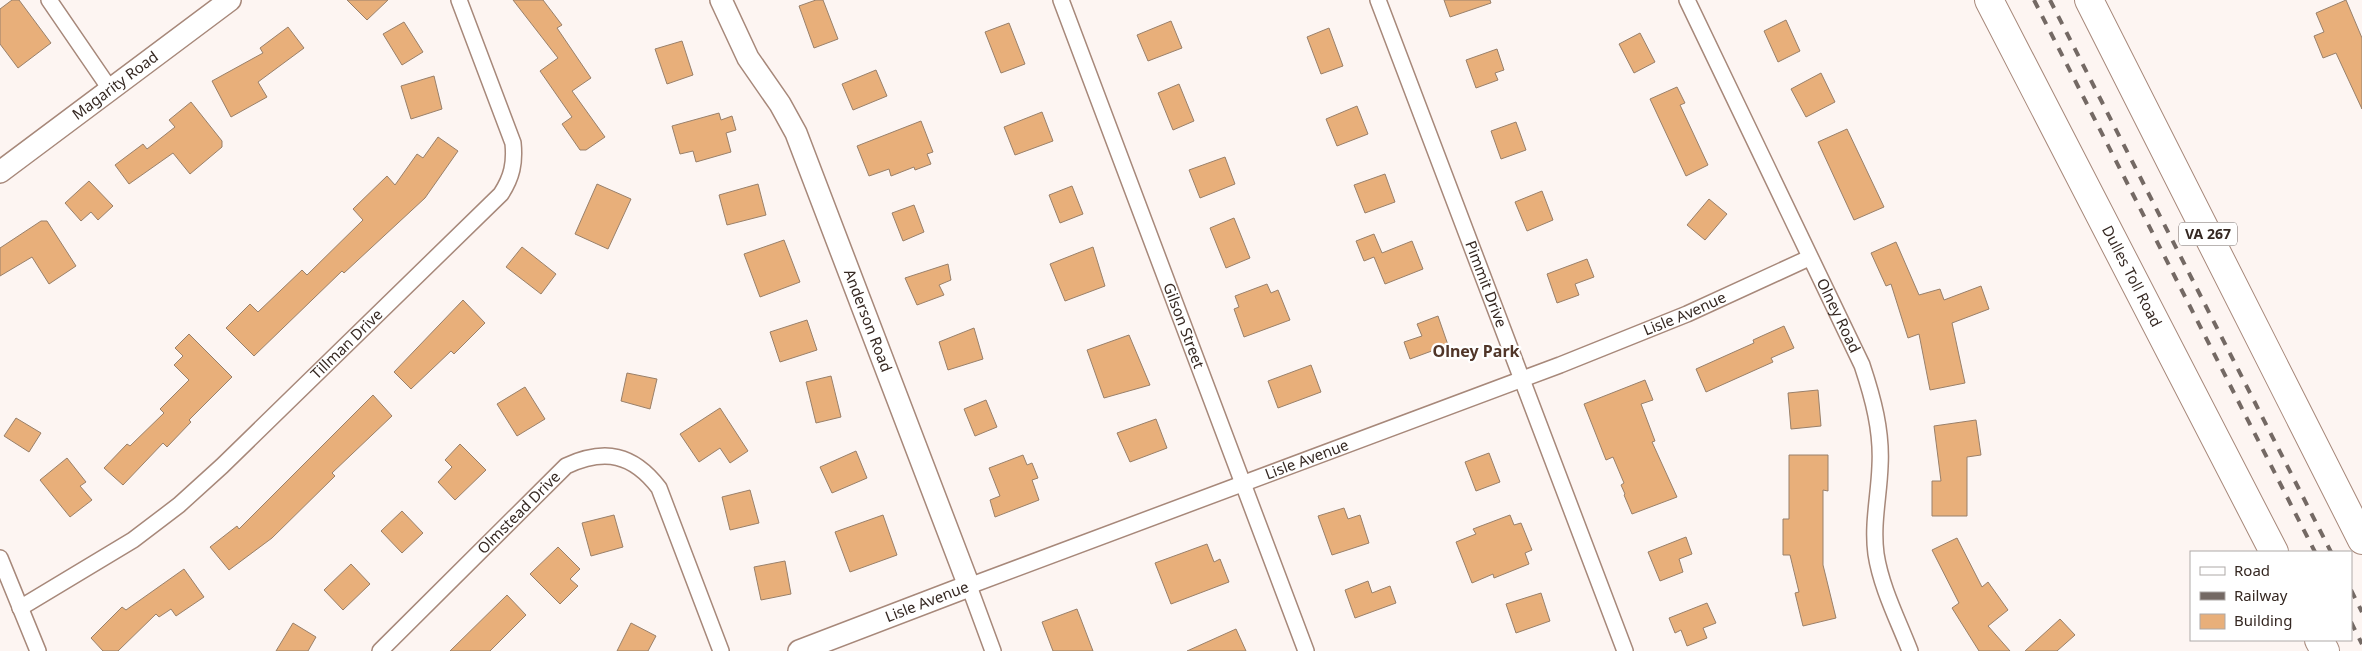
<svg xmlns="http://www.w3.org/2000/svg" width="2362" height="651" font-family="'Noto Sans',sans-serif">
<rect width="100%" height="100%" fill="#fdf5f2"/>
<!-- building -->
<g fill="#e8af7a" stroke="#99806a">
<path d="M12 0H19L51 43 18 68 0 44V9Z"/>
<path d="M347 0H388L367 20Z"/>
<path d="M513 0H543L562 25 557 28 591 78 572 91 605 137 586 150H580L562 124 572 117 540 71 558 58Z"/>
<path d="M816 0H823L838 39 814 48 799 6Z"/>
<path d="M1444 0H1490L1491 3 1450 17Z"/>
<path d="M2346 0 2362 38V109L2336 53 2323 58 2314 36 2324 32 2316 13Z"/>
<path d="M1786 20 1800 51 1778 62 1764 31Z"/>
<path d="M1171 21 1182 48 1148 61 1137 35Z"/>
<path d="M404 22 423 52 402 65 383 34Z"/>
<path d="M1009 23 1025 64 1001 73 985 32Z"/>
<path d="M288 27 304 48 258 82 267 97 231 117 212 81 263 53 260 48Z"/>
<path d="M1329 28 1343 66 1321 74 1307 37Z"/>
<path d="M1640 33 1655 62 1634 73 1619 44Z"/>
<path d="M682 41 693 75 667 84 655 49Z"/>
<path d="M1497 49 1504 70 1495 73 1498 80 1476 88 1466 60Z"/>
<path d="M876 70 887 96 853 110 842 84Z"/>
<path d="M1821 73 1835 102 1806 117 1791 89Z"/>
<path d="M434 76 442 109 411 119 401 86Z"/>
<path d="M1179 84 1194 121 1173 130 1158 93Z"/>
<path d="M1677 87 1685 103 1680 105 1708 165 1686 176 1650 99Z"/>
<path d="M191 102 222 141V147L190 174 173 153 129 184 115 165 143 144 147 149 175 127 169 120Z"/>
<path d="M1357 106 1368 134 1337 146 1326 119Z"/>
<path d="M1042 112 1053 141 1015 155 1004 127Z"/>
<path d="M719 113 721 120 732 116 736 130 726 133 731 152 696 162 693 151 680 154 672 126Z"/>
<path d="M921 121 933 152 927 154 931 164 915 170 914 167 891 176 889 169 869 176 857 146Z"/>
<path d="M1516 122 1526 150 1501 159 1491 131Z"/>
<path d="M1847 129 1884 207 1854 220 1818 142Z"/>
<path d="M438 137 458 151 425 198 344 273 342 271 254 356 226 328 250 304 258 312 302 270 307 275 363 220 353 209 387 176 395 185 417 154 423 158Z"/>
<path d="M1225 157 1235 184 1200 198 1189 170Z"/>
<path d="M1385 174 1395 202 1365 213 1354 185Z"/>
<path d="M89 181 113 206 98 220 91 212 81 221 65 203Z"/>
<path d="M597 184 631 199 608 249 575 234Z"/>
<path d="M758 184 766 215 727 225 719 195Z"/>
<path d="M1072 186 1083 214 1060 223 1049 195Z"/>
<path d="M1542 191 1553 220 1527 231 1515 202Z"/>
<path d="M1709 199 1727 214 1705 240 1687 225Z"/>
<path d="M914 205 924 232 903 241 892 213Z"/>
<path d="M1234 218 1250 258 1226 268 1210 228Z"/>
<path d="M41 221H47L76 266 49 284 32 257 0 276V248Z"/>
<path d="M1374 234 1382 253 1412 241 1423 269 1385 284 1374 257 1364 261 1356 241Z"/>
<path d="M784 240 800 282 760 297 744 254Z"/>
<path d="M1896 242 1919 295 1940 289 1944 300 1981 286 1989 309 1952 323 1965 383 1930 390 1919 334 1908 338 1891 284 1886 286 1871 253Z"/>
<path d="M522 247 556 274 541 294 506 267Z"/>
<path d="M1093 247 1105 286 1065 301 1050 264Z"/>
<path d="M1587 259 1594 277 1575 284 1579 295 1557 303 1547 274Z"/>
<path d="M948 264 951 280 939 285 944 295 917 305 905 278Z"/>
<path d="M1267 284 1271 293 1278 290 1290 320 1244 337 1234 309 1239 307 1235 296Z"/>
<path d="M463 300 485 323 454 354 451 351 411 389 394 372Z"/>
<path d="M1438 316 1448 345 1410 359 1404 342 1422 336 1417 324Z"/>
<path d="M807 320 817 350 780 362 770 332Z"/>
<path d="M1784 326 1794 348 1771 358 1773 362 1706 392 1696 369 1754 343 1753 340Z"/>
<path d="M974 328 983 359 948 370 939 342Z"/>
<path d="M189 334 232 377 189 420 191 422 167 447 163 443 123 485 104 468 127 444 130 446 164 413 160 409 189 380 174 365 183 356 175 348Z"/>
<path d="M1129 335 1150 385 1104 398 1087 350Z"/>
<path d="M1311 365 1321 392 1278 408 1268 381Z"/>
<path d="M627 373 657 379 650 409 621 401Z"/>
<path d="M831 376 841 417 816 423 806 382Z"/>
<path d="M1645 380 1653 400 1641 404 1655 441 1652 442 1677 497 1632 514 1624 495 1625 494 1621 485 1624 483 1613 457 1606 460 1584 404Z"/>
<path d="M525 387 545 419 517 436 497 404Z"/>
<path d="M1818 390 1821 426 1791 429 1788 393Z"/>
<path d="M373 395 392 416 332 473 335 476 272 538 229 570 210 547 237 526 239 529Z"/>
<path d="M986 400 997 427 975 436 964 409Z"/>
<path d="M720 408 748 451 730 463 720 448 699 462 680 434Z"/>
<path d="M16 418 41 433 29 452 4 436Z"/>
<path d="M1156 419 1167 448 1130 462 1117 433Z"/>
<path d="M1976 420 1981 455 1967 457V516H1932V481H1941L1934 426Z"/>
<path d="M460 444 486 470 455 500 438 482 452 467 445 460Z"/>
<path d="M856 451 867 478 832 493 820 467Z"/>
<path d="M1489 453 1500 482 1476 491 1465 462Z"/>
<path d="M1023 455 1027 465 1032 463 1038 478 1032 480 1039 500 995 517 990 500 1000 496 989 468Z"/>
<path d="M1789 455H1828V491L1823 490V565L1836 618 1803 626 1795 593 1799 592 1790 555H1783V519H1789Z"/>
<path d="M67 458 86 482 80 486 92 500 70 517 40 480Z"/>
<path d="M750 490 759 523 730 530 722 497Z"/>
<path d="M1344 508 1348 519 1360 515 1369 543 1332 555 1318 516Z"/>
<path d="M402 511 423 533 402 553 381 531Z"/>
<path d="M614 515 623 547 591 556 582 523Z"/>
<path d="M883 515 897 555 850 572 835 532Z"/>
<path d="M1510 515 1514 525 1521 523 1532 550 1525 553 1529 564 1494 578 1493 574 1472 583 1456 542 1476 534 1473 529Z"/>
<path d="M1686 537 1692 554 1679 559 1683 572 1660 581 1648 552Z"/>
<path d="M1957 538 1982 587 1988 582 2008 610 1988 626 2010 651H1979L1952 608 1959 603 1932 550Z"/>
<path d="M1207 544 1214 562 1220 559 1229 582 1171 604 1155 563Z"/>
<path d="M558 547 580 569 570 579 578 586 560 604 530 574Z"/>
<path d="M785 561 791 594 761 600 754 567Z"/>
<path d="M351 564 370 584 343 610 324 590Z"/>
<path d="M184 569 204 597 176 616 171 609 159 617 156 614 118 651H103L91 638 122 607 126 610Z"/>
<path d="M1368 581 1372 593 1390 586 1396 603 1355 618 1345 590Z"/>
<path d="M1541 593 1550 621 1516 633 1506 604Z"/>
<path d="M507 595 526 615 490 651H450Z"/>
<path d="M1707 603 1716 623 1703 628 1707 638 1687 646 1681 630 1675 633 1669 618Z"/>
<path d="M1077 609 1093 651H1053L1042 622Z"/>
<path d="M2060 619 2075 635 2057 651H2025Z"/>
<path d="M293 623 316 637 308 651H276Z"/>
<path d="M631 623 656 636 648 651H617Z"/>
<path d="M1236 629 1246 651H1187Z"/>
</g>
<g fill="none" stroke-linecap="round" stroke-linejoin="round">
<!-- street casing -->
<g stroke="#a7887a" stroke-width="18">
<g id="street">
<path d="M49 0 110 89"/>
<path id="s1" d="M1061 0 1306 651"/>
<path id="s2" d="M1378 0 1625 651"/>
<path id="s3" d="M1687 0 1862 365C1873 398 1882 431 1880 466 1879 496 1872 524 1876 554 1881 587 1898 620 1910 651"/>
<path d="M0 558 38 651"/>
<path id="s4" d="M20 608 133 540 179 505 222 466 501 194C512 177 515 163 513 143L459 0"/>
<path id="s5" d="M380 651 566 466C605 448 633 454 659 488L721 651"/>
<path id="s6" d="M993 651 969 586 1560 365 1687 314 1809 258"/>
</g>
</g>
<!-- secondary casing -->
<g stroke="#a7887a" stroke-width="24">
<g id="secondary">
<path id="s7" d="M721 0 748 58 780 104 796 133 969 586 799 651"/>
<path id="s8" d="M0 172 230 0"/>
</g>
</g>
<!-- highway casing -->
<g stroke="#a7887a" stroke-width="30">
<g id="highway">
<path id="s9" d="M1989 0 2274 552"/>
<path d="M2089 0 2362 540"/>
<path d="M2319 640 2325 651"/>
</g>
</g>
<!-- street -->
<use href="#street" stroke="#fff" stroke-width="15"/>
<!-- secondary -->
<use href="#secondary" stroke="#fff" stroke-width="21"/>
<!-- highway -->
<use href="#highway" stroke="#fff" stroke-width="28"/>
<!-- rail -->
<g stroke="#746964" stroke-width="4" stroke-dasharray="9 9" stroke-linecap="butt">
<path d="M2034 0 2315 552"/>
<path d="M2050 0 2331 552"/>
<path d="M2351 590 2362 612"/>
<path d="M2351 622 2362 644"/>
</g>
</g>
<g text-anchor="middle" stroke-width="4.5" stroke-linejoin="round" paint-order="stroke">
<!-- shield labels -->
<rect fill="#fff" stroke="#726864" stroke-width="1" x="2179" y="222.5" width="58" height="23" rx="4"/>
<g font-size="14" font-weight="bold" fill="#352822">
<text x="2208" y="239">VA 267</text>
</g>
<!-- street labels -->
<g font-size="15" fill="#352822" stroke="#fff">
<text dy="5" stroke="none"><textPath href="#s8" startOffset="144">Magarity Road</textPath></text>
<text dy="5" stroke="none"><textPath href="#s9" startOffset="311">Dulles Toll Road</textPath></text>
<text dy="5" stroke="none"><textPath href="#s2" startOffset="304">Pimmit Drive</textPath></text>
<text dy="5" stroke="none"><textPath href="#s6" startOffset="835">Lisle Avenue</textPath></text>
<text dy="5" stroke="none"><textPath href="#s3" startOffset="350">Olney Road</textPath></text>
<text dy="5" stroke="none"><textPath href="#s7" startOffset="354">Anderson Road</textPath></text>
<text dy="5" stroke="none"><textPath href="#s1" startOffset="348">Gilson Street</textPath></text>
<text dy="5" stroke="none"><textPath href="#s4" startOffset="422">Tillman Drive</textPath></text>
<text dy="5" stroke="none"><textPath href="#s6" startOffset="430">Lisle Avenue</textPath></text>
<text dy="5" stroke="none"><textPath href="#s5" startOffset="196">Olmstead Drive</textPath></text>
<text transform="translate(927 602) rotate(-21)" y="5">Lisle Avenue</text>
</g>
<!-- neighbourhood labels -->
<g font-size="16" font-weight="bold" fill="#503528" stroke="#fff">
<text x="1476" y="357">Olney Park</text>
</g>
</g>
<!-- legend -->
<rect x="2190" y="551" width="162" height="90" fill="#ffffff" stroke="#aea9a7"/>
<rect x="2200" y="567" width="25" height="8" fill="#ffffff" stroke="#aea9a7"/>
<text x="2234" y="576" font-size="15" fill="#352822">Road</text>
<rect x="2200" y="592" width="25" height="8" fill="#746964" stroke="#aea9a7"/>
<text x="2234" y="601" font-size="15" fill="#352822">Railway</text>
<rect x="2200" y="614" width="25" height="15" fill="#e8af7a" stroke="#aea9a7"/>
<text x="2234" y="626" font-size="15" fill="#352822">Building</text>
</svg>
